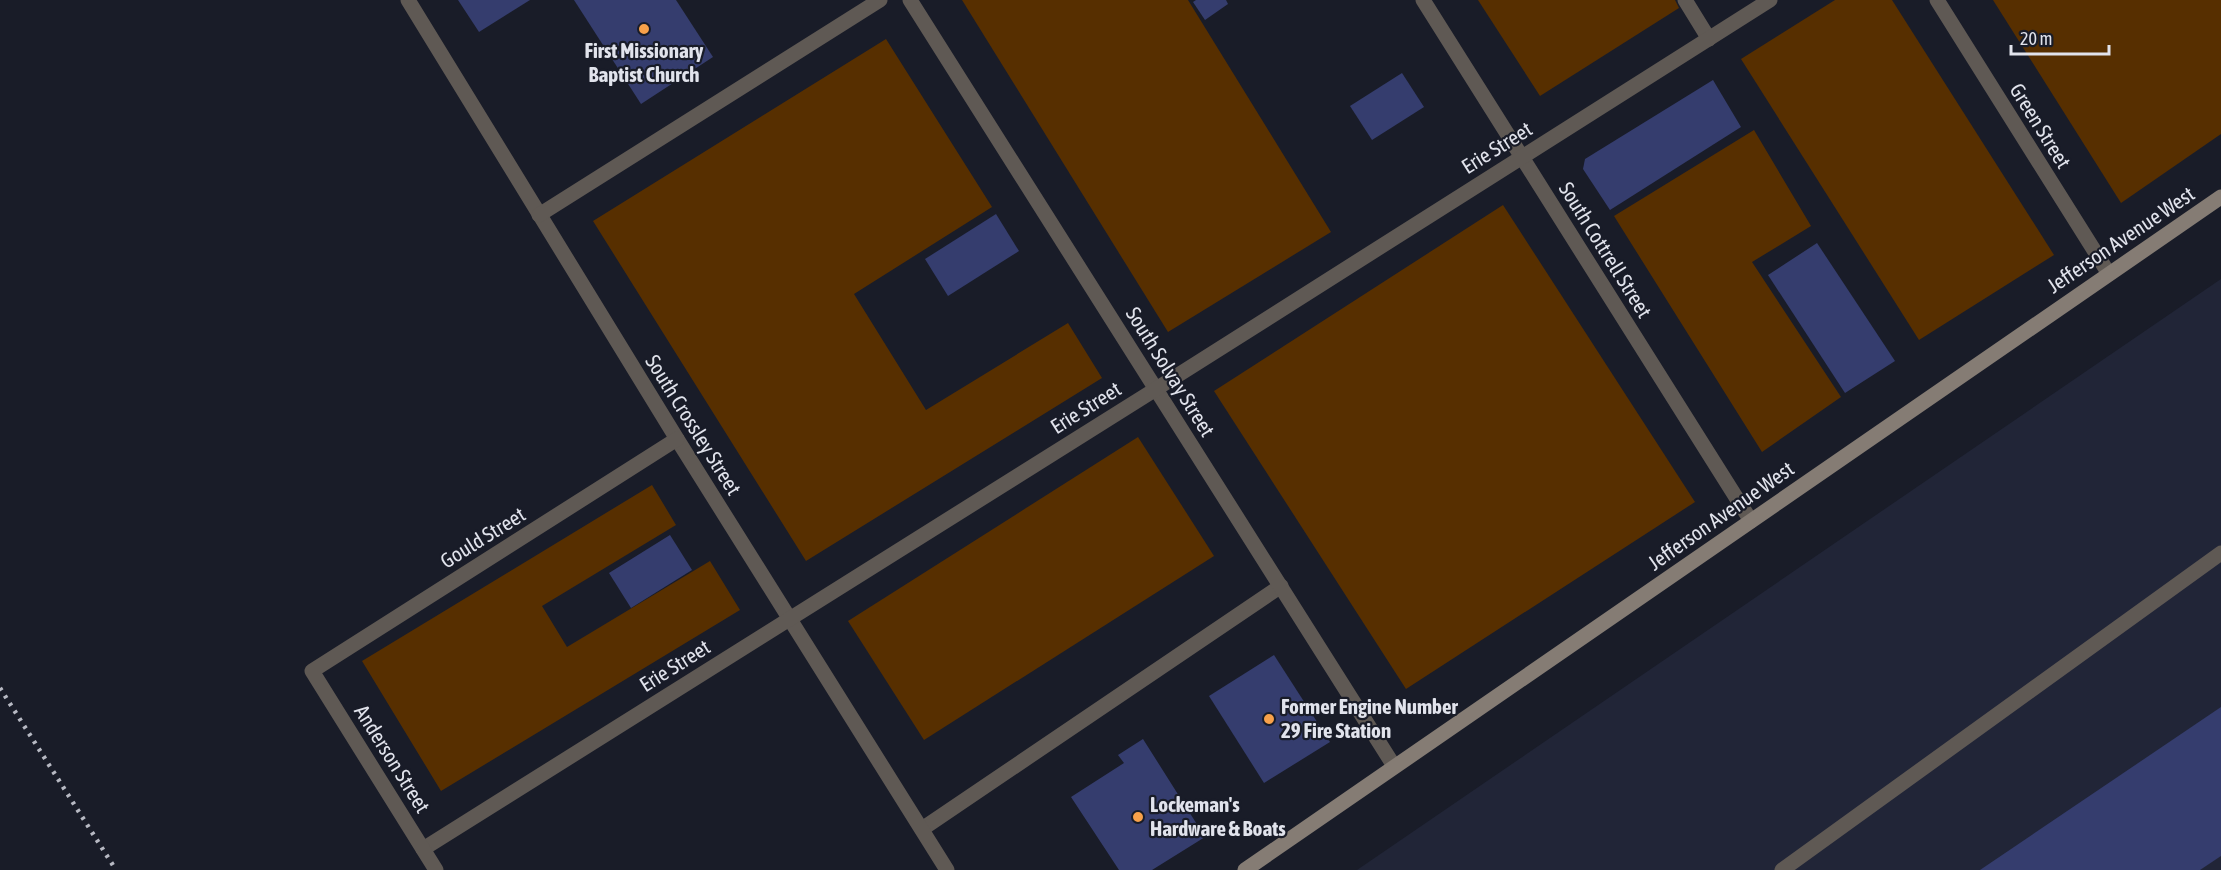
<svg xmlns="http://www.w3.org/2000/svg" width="2221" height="870" font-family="'Asap Condensed',sans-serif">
<rect width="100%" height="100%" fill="#191c28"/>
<!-- built -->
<path fill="#212537" d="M2221 279V870H1357Z"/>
<!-- green -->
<g fill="#572f00">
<path d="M962 0H1188L1331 232 1168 332Z"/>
<path d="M1478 0H1675L1679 8 1540 96Z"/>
<path d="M1835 0H1892L2054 255 1919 340 1741 59Z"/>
<path d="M1993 0H2221V134L2121 203Z"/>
<path d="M886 39 992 207 854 294 926 410 1068 323 1102 378 806 561 593 221Z"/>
<path d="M1754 130 1811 226 1752 262 1841 397 1762 452 1614 216Z"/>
<path d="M1503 205 1695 502 1406 689 1214 391Z"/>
<path d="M1138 437 1214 556 924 740 848 621Z"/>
<path d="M652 485 676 525 542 606 567 647 710 561 740 610 441 791 362 661Z"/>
</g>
<!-- building -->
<g fill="#353d6e">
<path d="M458 0H530L479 32Z"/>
<path d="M574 0H676L713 57 641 104Z"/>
<path d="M1196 0H1226L1228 4 1205 20 1193 2Z"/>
<path d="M1402 73 1424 107 1372 140 1350 106Z"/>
<path d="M1713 80 1741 127 1610 210 1583 169 1585 159Z"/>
<path d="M996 214 1019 251 948 296 925 259Z"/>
<path d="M1817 243 1895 361 1845 393 1768 275Z"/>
<path d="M670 535 692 570 631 608 609 573Z"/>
<path d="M1274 655 1330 742 1264 783 1209 696Z"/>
<path d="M2221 707V856L2200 870H1980Z"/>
<path d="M1143 739 1205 837 1152 870H1119L1071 797 1124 763 1118 755Z"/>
</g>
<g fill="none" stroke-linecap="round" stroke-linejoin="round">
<!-- lane -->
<g stroke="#5f5954" stroke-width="15">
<path d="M1685 0 1709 39"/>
<path d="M922 829 1281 586"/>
<path d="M1782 870 2221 553"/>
</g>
<!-- street -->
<g stroke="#5f5954" stroke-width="15">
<path d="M408 0 677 439 947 870"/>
<path d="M910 0 1394 766"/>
<path d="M1423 0 1751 521"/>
<path d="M1937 0 2109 274"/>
<path d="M539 215 880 0"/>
<path d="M423 849 1156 389 1770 0"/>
<path d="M436 870 312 671 677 439"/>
</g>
<!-- secondary -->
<path stroke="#857c74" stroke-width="15" d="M1245 870 2221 197"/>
<!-- rail -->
<path stroke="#b7b9c3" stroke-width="4.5" stroke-dasharray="3 6" stroke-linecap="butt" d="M0 688 116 870"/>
</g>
<!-- markers -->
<g fill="#f8a14a" stroke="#191c28" stroke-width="2">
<circle cx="644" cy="29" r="6"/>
<circle cx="1269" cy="719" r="6"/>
<circle cx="1138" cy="817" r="6"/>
</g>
<g text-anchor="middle" stroke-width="4.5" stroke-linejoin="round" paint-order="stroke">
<!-- poi labels -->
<g font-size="21" font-weight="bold" fill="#e1e3ec" stroke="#191c28" text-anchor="start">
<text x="644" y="58" text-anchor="middle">First Missionary<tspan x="644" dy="24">Baptist Church</tspan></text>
<text x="1281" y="714">Former Engine Number<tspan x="1281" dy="24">29 Fire Station</tspan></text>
<text x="1150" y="812">Lockeman's<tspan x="1150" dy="24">Hardware &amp; Boats</tspan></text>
</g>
<!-- street labels -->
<g font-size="21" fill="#e1e3ec" stroke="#191c28">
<text transform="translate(2040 126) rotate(58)" y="7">Green Street</text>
<text transform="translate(1497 148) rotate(-32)" y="7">Erie Street</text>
<text transform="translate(2121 240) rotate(-34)" y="7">Jefferson Avenue West</text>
<text transform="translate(1605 250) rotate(58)" y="7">South Cottrell Street</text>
<text transform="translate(1170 372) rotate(58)" y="7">South Solvay Street</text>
<text transform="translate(1086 408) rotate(-32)" y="7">Erie Street</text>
<text transform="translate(693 425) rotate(58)" y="7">South Crossley Street</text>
<text transform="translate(1721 516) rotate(-35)" y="7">Jefferson Avenue West</text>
<text transform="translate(483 538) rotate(-32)" y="7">Gould Street</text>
<text transform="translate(675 666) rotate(-32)" y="7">Erie Street</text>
<text transform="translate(392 759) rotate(58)" y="7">Anderson Street</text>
</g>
</g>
<!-- scale -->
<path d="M2011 45v9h98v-9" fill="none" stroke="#e1e3ec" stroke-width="3"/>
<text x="2020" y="45" font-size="18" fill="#e1e3ec" stroke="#191c28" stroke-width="4.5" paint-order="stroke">20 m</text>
</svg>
